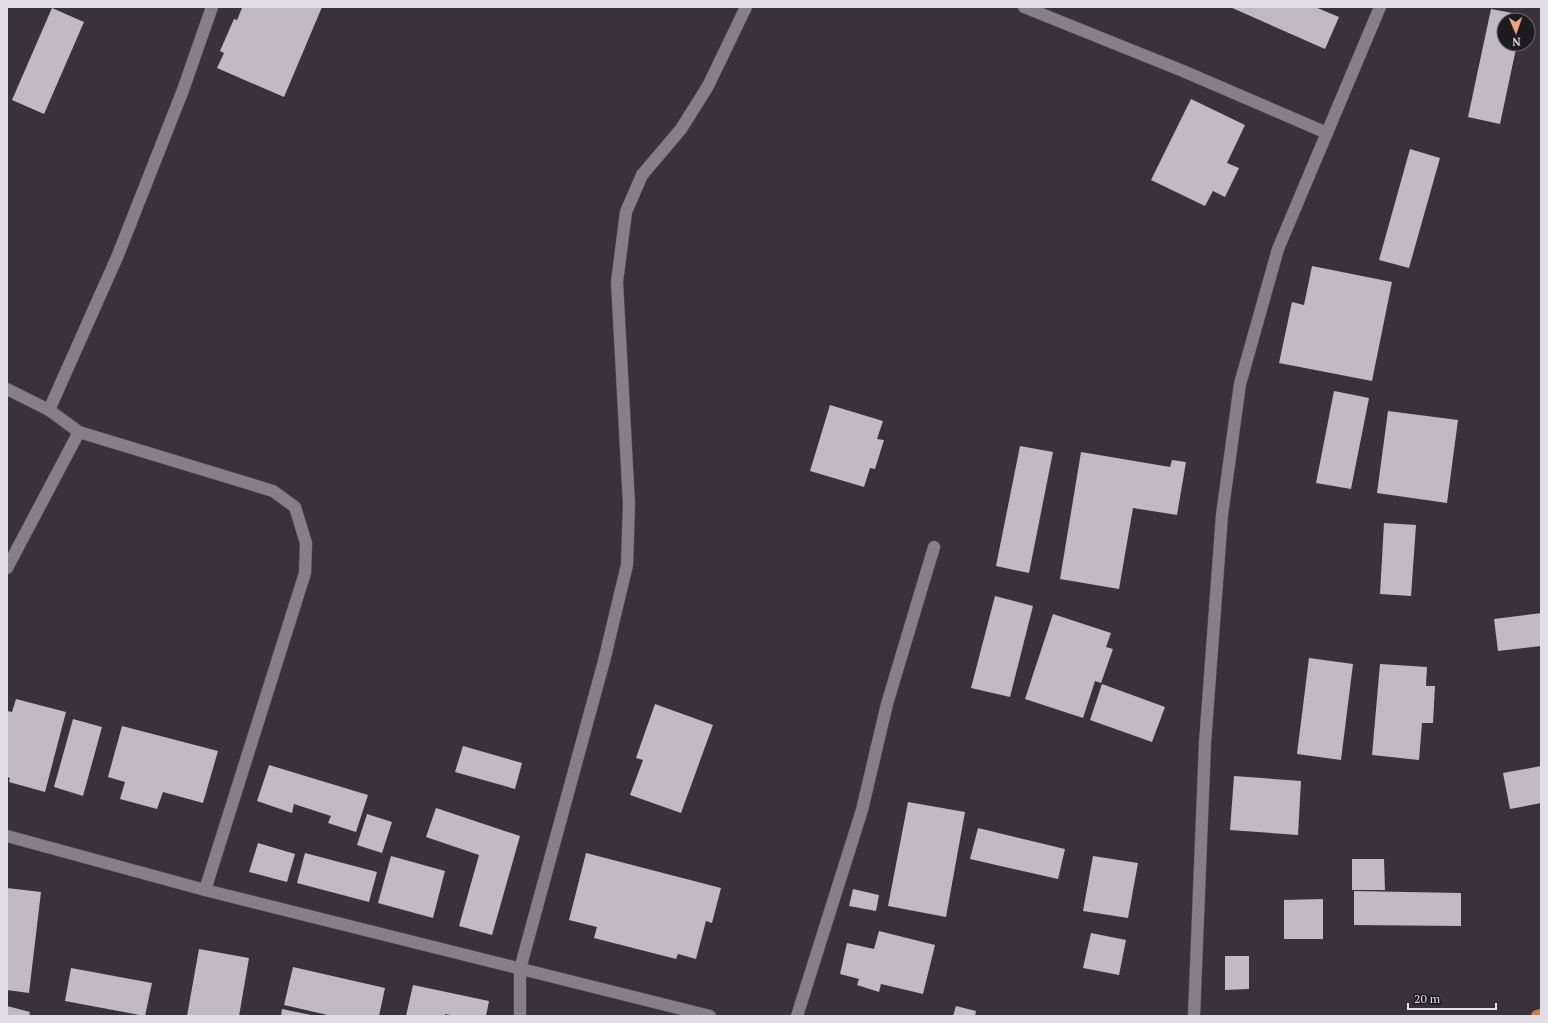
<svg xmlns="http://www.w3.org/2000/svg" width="1548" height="1023" font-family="'PT Serif',serif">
<rect width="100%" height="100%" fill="#39323c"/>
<!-- building -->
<g fill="#c1b9c5">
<path d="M240 7H322L284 97 217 68 224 53 220 51 234 19 237 20 242 8Z"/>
<path d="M1230 7H1315L1339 17 1325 49Z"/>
<path d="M52 8 84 22 44 114 12 100Z"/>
<path d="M1491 9 1523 15 1522 20H1504V44H1517L1500 124 1468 117Z"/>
<path d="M1191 99 1245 125 1227 163 1239 168 1225 197 1213 191 1205 206 1151 180Z"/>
<path d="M1410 149 1440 158 1409 268 1379 260Z"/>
<path d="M1312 266 1392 282 1372 381 1279 363 1292 302 1304 305Z"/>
<path d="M1334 391 1369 398 1351 489 1316 483Z"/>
<path d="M830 405 883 421 877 439 884 440 875 469 870 468 864 487 810 471Z"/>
<path d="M1388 411 1458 420 1447 503 1377 493Z"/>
<path d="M1020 446 1053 452 1029 573 996 566Z"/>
<path d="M1081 452 1170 467 1172 460 1186 462 1177 515 1133 508 1119 589 1060 579Z"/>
<path d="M1384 523 1416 525 1411 596 1380 594Z"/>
<path d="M995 596 1033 606 1010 697 971 688Z"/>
<path d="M1541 613V646L1498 651 1494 619Z"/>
<path d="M1053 614 1111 633 1106 647 1113 649 1101 683 1095 681 1083 718 1025 699Z"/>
<path d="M1309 658 1353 664 1341 760 1297 754Z"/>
<path d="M1380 664 1427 667 1426 686H1435L1433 723H1422L1419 760 1372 755Z"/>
<path d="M1102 684 1165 707 1152 742 1090 720Z"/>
<path d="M16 699 66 712 45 792 9 782 10 778 7 777V711L12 712Z"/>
<path d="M655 704 713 725 681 813 630 795 643 760 636 758Z"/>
<path d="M73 719 102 727 83 796 54 787Z"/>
<path d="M122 726 218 751 203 803 163 792 157 809 120 799 125 782 108 777Z"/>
<path d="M463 746 522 763 515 789 455 772Z"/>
<path d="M269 765 368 795 356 832 328 823 331 816 294 804 292 813 257 801Z"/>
<path d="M1541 766V803L1510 809 1503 773Z"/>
<path d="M1234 776 1301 781 1298 835 1230 830Z"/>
<path d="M908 802 965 812 946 917 888 906Z"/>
<path d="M436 808 520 836 492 935 459 926 479 855 426 837Z"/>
<path d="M367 814 392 822 382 853 357 845Z"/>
<path d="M978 828 1065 849 1058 879 970 859Z"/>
<path d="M258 843 295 854 287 882 249 872Z"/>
<path d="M305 853 377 872 369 902 297 883Z"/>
<path d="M586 853 721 888 712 923 706 921 696 959 678 954 676 959 594 938 597 927 569 920Z"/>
<path d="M391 856 445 871 433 918 378 903Z"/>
<path d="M1093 856 1138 863 1128 918 1083 911Z"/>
<path d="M1352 859H1384L1385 890H1352Z"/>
<path d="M7 888 41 892 29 993 7 990Z"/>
<path d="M853 889 879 895 876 911 849 906Z"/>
<path d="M1354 891 1461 893V926L1354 925Z"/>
<path d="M1323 899V939H1284V900Z"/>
<path d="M879 931 935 945 923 994 881 984 879 992 857 985 859 979 840 974 847 943 874 949Z"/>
<path d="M1091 933 1126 940 1119 975 1083 968Z"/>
<path d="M199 949 249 958 239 1016H187Z"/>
<path d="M1225 956H1249V989L1225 990Z"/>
<path d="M293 967 385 988 379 1016H332L284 1005Z"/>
<path d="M71 968 152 983 145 1016 65 1001Z"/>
<path d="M413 985 489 1001 486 1016H456L445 1014V1016H406Z"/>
<path d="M7 1006 30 1012 29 1016H7Z"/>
<path d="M956 1006 976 1011 975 1016H953Z"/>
<path d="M282 1009 311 1015V1016H281Z"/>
</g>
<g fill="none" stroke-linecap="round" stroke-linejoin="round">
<!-- street casing -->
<g stroke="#565159" stroke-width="13">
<g id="street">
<path d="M1024 7 1183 71 1327 133"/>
<path d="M7 389 49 410 79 432 273 491 295 507 306 543 305 573 205 890"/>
<path d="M49 410 118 255 183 90 212 7"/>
<path d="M7 568 79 432"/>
<path d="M7 836 205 890 710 1016"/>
<path d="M520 1016V969L604 661 627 565 629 504 617 282 626 212 642 175 681 129 708 86 746 7"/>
<path d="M797 1016 862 810 887 704 934 547"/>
<path d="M1194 1016 1205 743 1222 515 1240 384 1278 249 1380 7"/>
</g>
</g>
<!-- highway casing -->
<g stroke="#565159" stroke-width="13">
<path id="highway" d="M1537 1016 1541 1015"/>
</g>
<!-- street -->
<use href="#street" stroke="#867e8a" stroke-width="12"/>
<!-- highway -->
<use href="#highway" stroke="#c97f47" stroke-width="12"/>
</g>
<!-- border -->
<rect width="1548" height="1023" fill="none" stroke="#e2dee5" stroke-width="16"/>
<!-- north arrow -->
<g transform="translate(1516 32) rotate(178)"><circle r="19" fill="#1e1b20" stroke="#6c696f"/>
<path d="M0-3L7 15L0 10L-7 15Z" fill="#f0a27a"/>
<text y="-6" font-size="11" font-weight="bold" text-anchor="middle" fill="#e2dee5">N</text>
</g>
<!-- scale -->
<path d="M1408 1003v6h88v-6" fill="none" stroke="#e2dee5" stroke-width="2"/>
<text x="1414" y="1003" font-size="12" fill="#e2dee5" stroke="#1e1b20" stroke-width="3" paint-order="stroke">20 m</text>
</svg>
